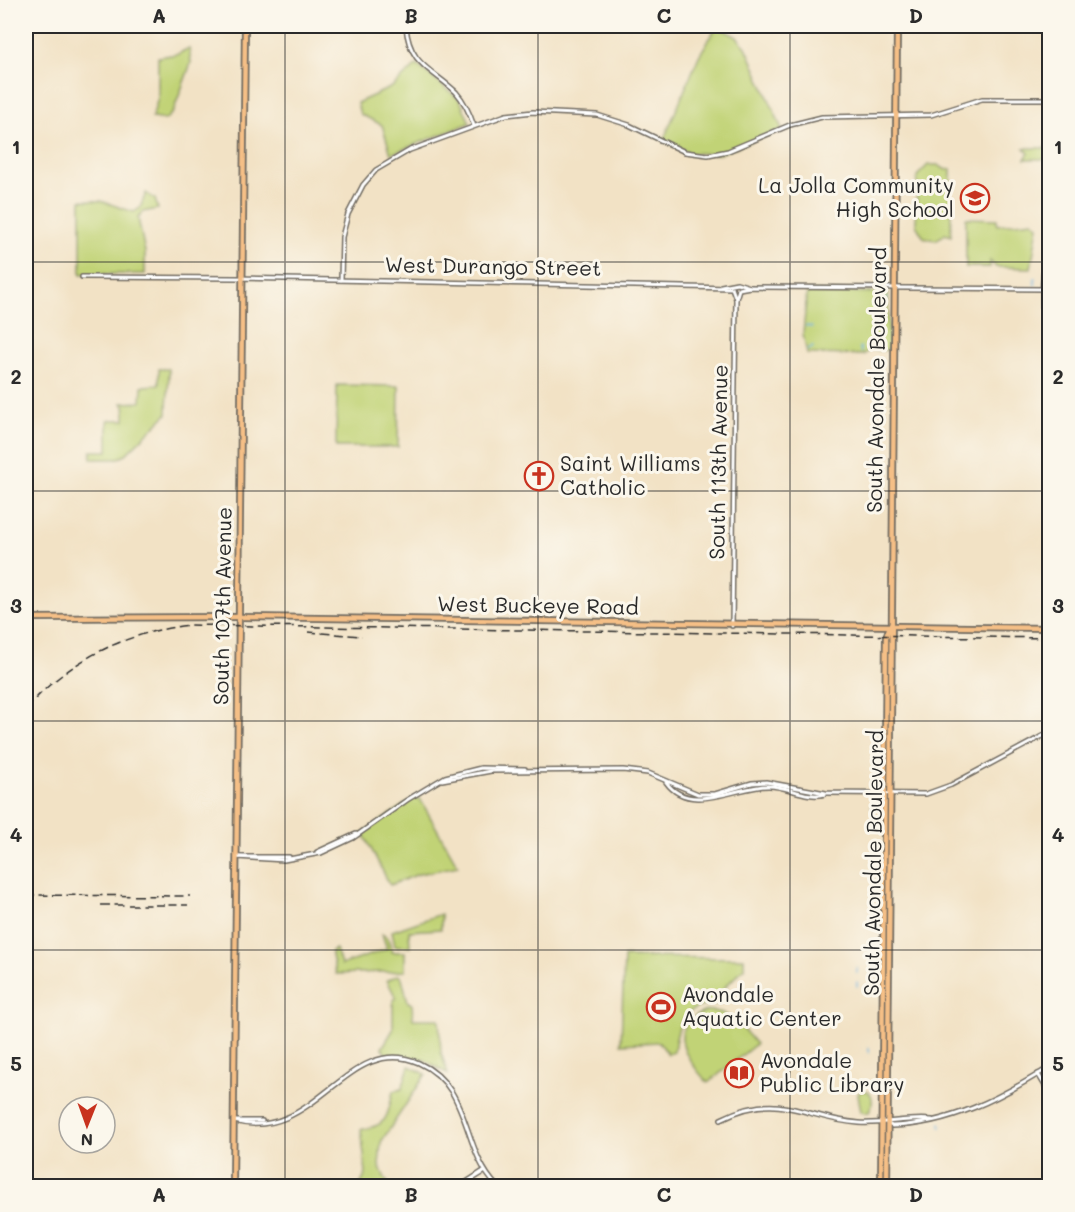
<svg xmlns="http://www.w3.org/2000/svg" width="1075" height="1212" font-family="Mali,sans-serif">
<rect width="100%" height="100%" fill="#fbf7ec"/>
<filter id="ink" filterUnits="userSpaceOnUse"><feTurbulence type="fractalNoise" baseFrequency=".0167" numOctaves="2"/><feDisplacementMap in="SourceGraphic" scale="12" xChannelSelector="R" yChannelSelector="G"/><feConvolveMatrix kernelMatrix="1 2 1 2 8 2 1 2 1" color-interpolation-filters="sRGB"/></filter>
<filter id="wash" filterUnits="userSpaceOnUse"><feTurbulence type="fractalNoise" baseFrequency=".008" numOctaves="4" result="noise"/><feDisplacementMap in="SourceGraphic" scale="24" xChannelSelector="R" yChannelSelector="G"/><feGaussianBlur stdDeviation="1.35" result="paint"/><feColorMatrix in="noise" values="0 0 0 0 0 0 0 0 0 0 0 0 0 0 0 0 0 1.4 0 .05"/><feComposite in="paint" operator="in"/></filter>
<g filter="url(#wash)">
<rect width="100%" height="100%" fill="#f2e2c5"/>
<!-- green -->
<g fill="#c1d376" stroke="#767f50" stroke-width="1.5">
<path d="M717 26 737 37 746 47 782 129 719 154 690 153 663 141 699 56Z"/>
<path d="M189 48 191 63 173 112 165 120 152 118 158 98V57L178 54Z"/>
<path d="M417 65 460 100 470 123 391 154 382 125 360 114 357 103 392 87Z"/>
<path d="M1024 148H1048L1049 159H1025L1029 153Z"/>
<path d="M928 165H938L946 170 951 169V236L945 234 936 240 924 238 916 225 917 176Z"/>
<path d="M146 193 155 199 158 209 143 212 138 218 145 252V274H81V200L101 201 134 212 140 208Z"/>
<path d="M966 218 997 219V225L1033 221 1038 226 1031 268 996 267 990 261V267H966Z"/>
<path d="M807 291 888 293 889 350H868L865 354 861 355 807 354 803 334Z"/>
<path d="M159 369H169C169 385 167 398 167 414L124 456 116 459H91V451H108V420H125V408L122 403 141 402 142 386 159 385Z"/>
<path d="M337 385 399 386 398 447H336Z"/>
<path d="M414 798 420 799 458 866 419 874 390 885 363 833Z"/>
<path d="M441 914V929L409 931 410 946H395L392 931Z"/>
<path d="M382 934 388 938 392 952H405V971L336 974 331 951 336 949 341 965 387 949Z"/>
<path d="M624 957 744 958V968L725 987 720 1004C684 1005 678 1020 674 1052L668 1054 659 1042 621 1044Z"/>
<path d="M398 975 402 978 408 1002 412 1004 413 1019H439L441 1053 448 1074 423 1059 386 1054 382 1048 393 1030V1000L396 998 387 980Z"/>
<path d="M706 1011C730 1009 741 1027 756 1044L708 1083C688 1061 662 1028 706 1011Z"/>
<path d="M409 1066 426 1074 381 1142 379 1166 389 1186H360L366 1173 361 1129C388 1127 388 1115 393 1091L402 1089Z"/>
<path d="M861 1091H868C874 1096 873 1107 868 1113L861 1112 858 1094Z"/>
</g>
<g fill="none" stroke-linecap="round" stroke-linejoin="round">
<!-- stream -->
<g stroke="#67afde" stroke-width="1.5">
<path d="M1035 278V285"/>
<path d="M873 305 888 298"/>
<path d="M806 326 812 327"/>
<path d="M860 347 861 352"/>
<path d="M808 350 813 347"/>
<path d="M871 807 881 805"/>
<path d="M857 973V968"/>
<path d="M857 986V982"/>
<path d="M869 1053V1048"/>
<path d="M940 1123 941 1127"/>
</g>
</g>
</g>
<g filter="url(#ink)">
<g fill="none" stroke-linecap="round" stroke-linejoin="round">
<!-- minor casing -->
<g stroke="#716b61" stroke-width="6">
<g id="minor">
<path d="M406 26C409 65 432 69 456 92 465 102 470 114 474 126"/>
<path d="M1050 247C1039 267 1041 337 1050 358"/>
<path d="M82 277 235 278 732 288"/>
<path d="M341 280 342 237 348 214 363 185 376 170 410 150 506 115 533 112 597 115 629 125 685 152 708 155 728 151 790 125 822 117 931 115 982 99H1050"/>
<path d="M721 286 737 283 750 287"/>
<path d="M732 288 736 299"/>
<path d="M739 289 750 287 1044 289"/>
<path d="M732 626 736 299 739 289"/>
<path d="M442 780 491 771 623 770 648 773 698 794H715L752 783 766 782 826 793 926 794 951 785 1050 732"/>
<path d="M666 782C690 816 738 785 769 786 788 786 806 799 825 794"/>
<path d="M317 852 356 834"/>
<path d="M237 857 284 860 321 853 353 838 407 800 445 777 481 768 525 769"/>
<path d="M238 857H289"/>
<path d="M1038 1074 1050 1094"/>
<path d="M721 1119C781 1089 803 1119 859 1123 883 1125 909 1117 932 1120"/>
<path d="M234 1121C314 1145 348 1031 419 1063 472 1087 461 1150 497 1186"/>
<path d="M236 1121H262"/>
<path d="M888 1124 892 1126C951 1124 1000 1098 1050 1067"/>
<path d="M465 1183 482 1172"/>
<path d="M461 1186 484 1172"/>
</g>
</g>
<!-- major casing -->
<g stroke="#716b61" stroke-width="8">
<g id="major">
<path d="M26 618 239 617 1050 628"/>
<path d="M233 1186 245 26"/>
<path d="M881 1186 886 637 890 626"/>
<path d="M887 1186 897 26"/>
</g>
</g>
<!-- minor -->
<use href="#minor" stroke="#fff" stroke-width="3"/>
<!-- major -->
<use href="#major" stroke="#f5bf86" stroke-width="4.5"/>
<!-- rail -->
<g stroke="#2b2b2b" stroke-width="1.5" stroke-dasharray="9 4.5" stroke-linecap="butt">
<path d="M308 632 362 636"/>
<path d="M26 709C68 660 126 632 190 625L1050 638"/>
<path d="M26 895 190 896"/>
<path d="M101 905H188"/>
</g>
</g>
</g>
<!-- grid -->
<path fill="none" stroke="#2b2b2b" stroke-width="1.5" stroke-opacity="0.55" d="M285 26V1186M538 26V1186M790 26V1186M26 262H1050M26 491H1050M26 721H1050M26 950H1050"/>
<!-- icons -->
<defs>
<g id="school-ring" transform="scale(1.5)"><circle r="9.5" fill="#fbf7ec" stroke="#c8321e" stroke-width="1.5"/><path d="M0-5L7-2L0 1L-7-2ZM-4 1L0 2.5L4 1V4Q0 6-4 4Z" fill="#c8321e"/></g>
<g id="church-ring" transform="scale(1.5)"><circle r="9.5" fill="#fbf7ec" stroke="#c8321e" stroke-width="1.5"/><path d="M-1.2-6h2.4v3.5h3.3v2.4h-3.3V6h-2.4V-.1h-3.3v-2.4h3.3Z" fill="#c8321e"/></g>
<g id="stadium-ring" transform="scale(1.5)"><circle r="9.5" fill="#fbf7ec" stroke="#c8321e" stroke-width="1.5"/><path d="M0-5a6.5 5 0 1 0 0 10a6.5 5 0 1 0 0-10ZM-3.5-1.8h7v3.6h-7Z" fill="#c8321e"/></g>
<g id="library-ring" transform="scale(1.5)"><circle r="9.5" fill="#fbf7ec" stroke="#c8321e" stroke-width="1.5"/><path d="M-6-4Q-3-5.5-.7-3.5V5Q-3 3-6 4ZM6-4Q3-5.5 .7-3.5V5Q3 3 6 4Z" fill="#c8321e"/></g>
</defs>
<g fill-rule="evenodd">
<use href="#school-ring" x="975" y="198"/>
<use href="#church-ring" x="539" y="476"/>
<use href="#stadium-ring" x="661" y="1007"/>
<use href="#library-ring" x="739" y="1073"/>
</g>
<g text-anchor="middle" stroke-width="6" stroke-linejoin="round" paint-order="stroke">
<!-- poi labels -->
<g font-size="21" fill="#2b2b2b" stroke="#fbf7ec" text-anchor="start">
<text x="954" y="193" text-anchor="end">La Jolla Community<tspan x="954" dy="24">High School</tspan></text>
<text x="560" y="471">Saint Williams<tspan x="560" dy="24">Catholic</tspan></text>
<text x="682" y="1002">Avondale<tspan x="682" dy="24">Aquatic Center</tspan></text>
<text x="760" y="1068">Avondale<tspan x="760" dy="24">Public Library</tspan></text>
</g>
<!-- street labels -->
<g font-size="21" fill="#2b2b2b" stroke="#fbf7ec">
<text transform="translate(493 267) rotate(1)" y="7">West Durango Street</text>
<text transform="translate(877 380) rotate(-89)" y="7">South Avondale Boulevard</text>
<text transform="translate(719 462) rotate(-89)" y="7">South 113th Avenue</text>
<text transform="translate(223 606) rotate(-89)" y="7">South 107th Avenue</text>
<text transform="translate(538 606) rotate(1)" y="7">West Buckeye Road</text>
<text transform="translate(874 863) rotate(-89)" y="7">South Avondale Boulevard</text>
</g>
</g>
<!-- margin -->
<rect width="1075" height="1212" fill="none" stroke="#fbf7ec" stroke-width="66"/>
<!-- north arrow -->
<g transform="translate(87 1125) rotate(181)"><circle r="28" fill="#fbf7ec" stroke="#a8a59f" stroke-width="1.5"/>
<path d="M0-4.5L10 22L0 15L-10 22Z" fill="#c8321e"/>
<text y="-9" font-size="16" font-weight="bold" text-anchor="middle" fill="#2b2b2b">N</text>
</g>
<rect x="33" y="33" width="1009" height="1146" fill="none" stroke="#2b2b2b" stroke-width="2"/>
<g font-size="20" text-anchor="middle" font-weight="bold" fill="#2b2b2b">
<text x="159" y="23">A</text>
<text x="411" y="23">B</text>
<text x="664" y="23">C</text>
<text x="916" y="23">D</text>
<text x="16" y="154">1</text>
<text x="1058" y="154">1</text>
<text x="16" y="384">2</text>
<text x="1058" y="384">2</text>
<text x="16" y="613">3</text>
<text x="1058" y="613">3</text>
<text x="16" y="842">4</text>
<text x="1058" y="842">4</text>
<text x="16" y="1071">5</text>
<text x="1058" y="1071">5</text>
<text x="159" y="1202">A</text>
<text x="411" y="1202">B</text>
<text x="664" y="1202">C</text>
<text x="916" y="1202">D</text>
</g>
</svg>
